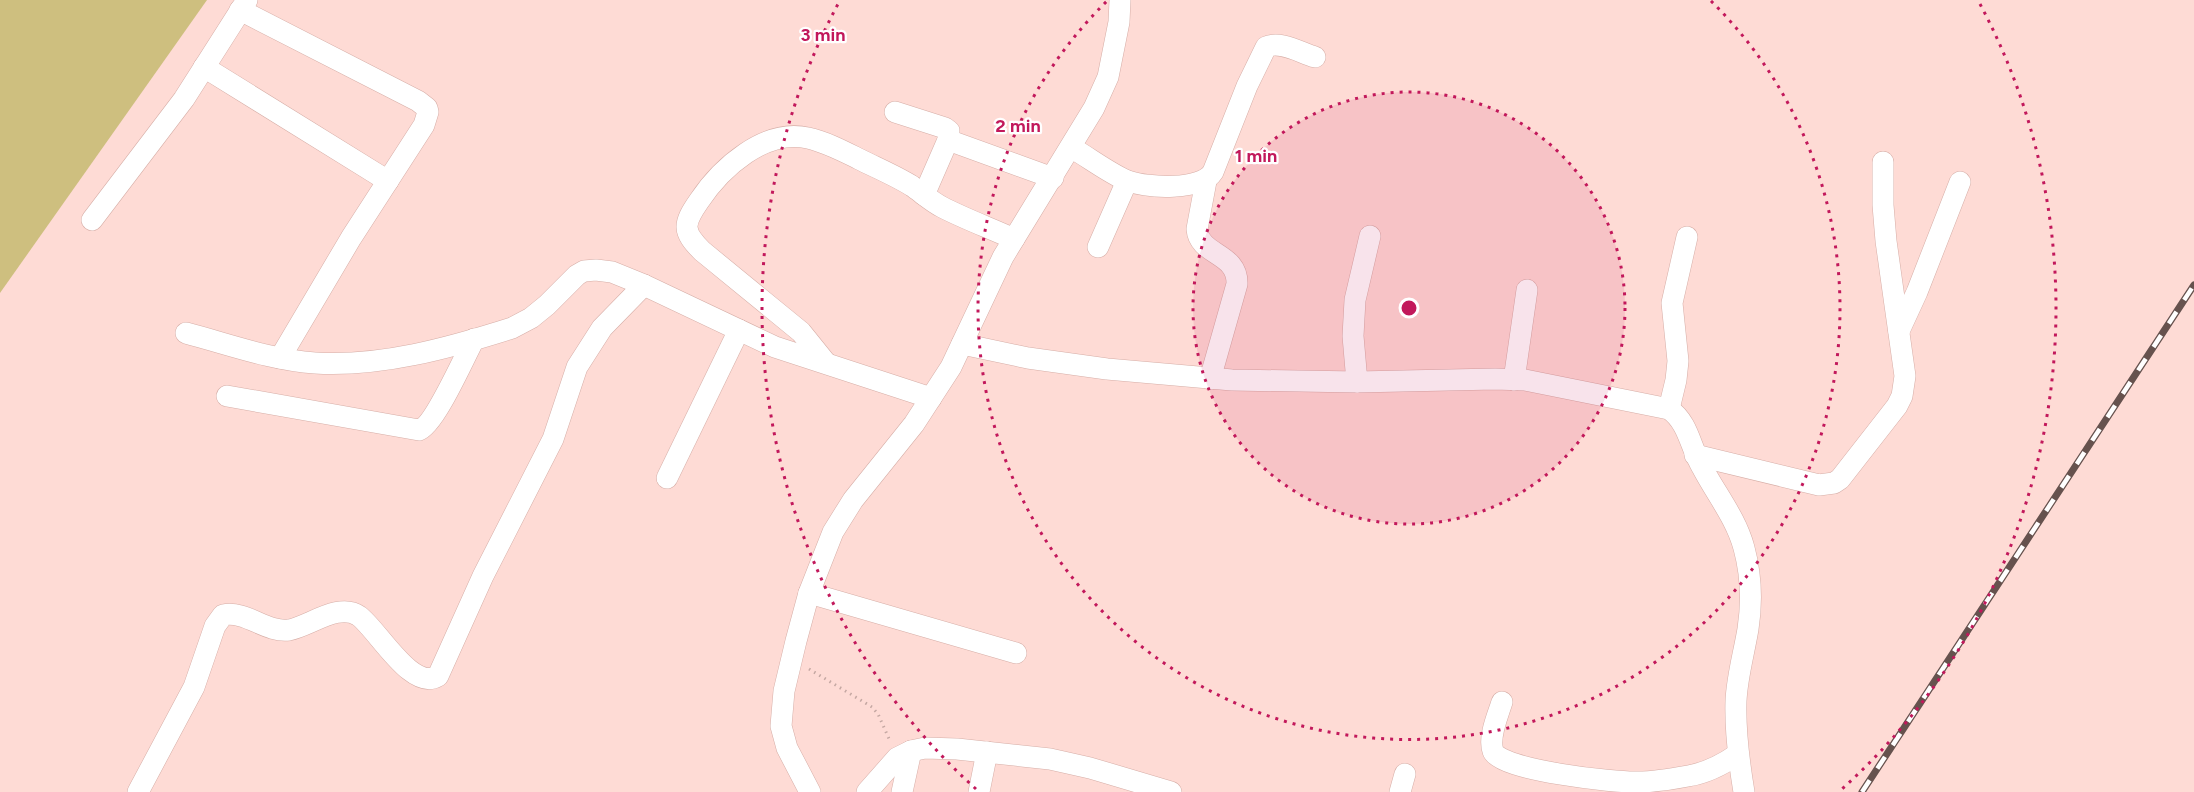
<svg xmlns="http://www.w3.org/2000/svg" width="2194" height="792" font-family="Figtree,sans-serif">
<rect width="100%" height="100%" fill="#fedbd5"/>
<!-- green -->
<path fill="#cebf7f" d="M0 0H207L0 293Z"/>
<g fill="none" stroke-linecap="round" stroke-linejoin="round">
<!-- minor casing -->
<g stroke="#d6aea7" stroke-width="22">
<g id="minor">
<path d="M240 10 418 101 427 108 428 112 424 125 351 238 280 358"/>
<path d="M204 67 388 181"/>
<path d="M895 112 945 128 949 131 948 140 924 195"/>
<path d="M948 140 1053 178"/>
<path d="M1072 148C1088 157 1112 175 1128 181 1148 188 1201 191 1213 172L1247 86 1266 47C1280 40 1301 53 1315 57"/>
<path d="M1206 181 1197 229C1199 256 1238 252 1237 284L1210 379"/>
<path d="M92 220 184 99 247 0"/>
<path d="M1098 247 1127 181"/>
<path d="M1899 331 1917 292 1960 182"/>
<path d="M186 333C228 344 271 360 315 363 381 367 449 348 512 328L531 318 547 305 577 275 584 271 596 270 612 272 644 285 775 347 931 398"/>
<path d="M962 344 1028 358 1107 369 1232 380 1357 382 1495 379 1525 380 1669 409C1689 423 1690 447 1702 467 1716 494 1736 518 1744 548 1751 574 1752 603 1748 629 1744 653 1737 677 1736 701 1735 732 1739 762 1744 792"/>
<path d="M826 363 801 332 702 251C682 231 683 224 699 201 721 168 765 128 808 138 826 142 843 151 859 159 877 168 896 176 912 186 922 193 932 202 942 207 965 219 990 228 1014 239"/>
<path d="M1514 380 1527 290"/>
<path d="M1357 382 1353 336 1355 300 1370 236"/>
<path d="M227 396 419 430C434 426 465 356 474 339"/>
<path d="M1669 409 1676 380 1678 361 1672 303 1687 237"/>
<path d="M1695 455 1819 485 1834 483 1840 479 1897 406 1902 396 1905 376 1886 241 1883 205V162"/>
<path d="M667 478 739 330"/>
<path d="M809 593 1016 653"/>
<path d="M1502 702C1498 715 1488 737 1493 751 1499 770 1616 783 1638 782 1655 782 1672 779 1688 776 1707 773 1722 765 1738 754"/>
<path d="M138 792 194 687 215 626 223 615C246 610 266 633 289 630 310 626 339 602 359 616 378 630 412 692 438 676L483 576 553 439 577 367 602 328 644 285"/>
<path d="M810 792 787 748 781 726 784 691 796 641 809 593 833 532 853 500 914 424 951 367 1003 257 1094 108 1108 77 1119 22 1120 0"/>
<path d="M867 792 897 758 911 751 925 748 957 749 1050 759 1090 768 1171 792"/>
<path d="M902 792 911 751"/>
<path d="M979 792 987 752"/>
<path d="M1400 792 1405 774"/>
</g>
</g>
<!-- path -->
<path stroke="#c5a8a3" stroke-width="3" stroke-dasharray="1.5 4.5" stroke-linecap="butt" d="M809 669 872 707 878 714 890 741"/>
<!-- minor -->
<use href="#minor" stroke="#fff" stroke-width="21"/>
<!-- rail casing -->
<g stroke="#66524e" stroke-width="7">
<path id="rail" d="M1862 792 2194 285"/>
</g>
<!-- rail -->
<use href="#rail" stroke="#fff" stroke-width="4.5" stroke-dasharray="14" stroke-linecap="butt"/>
</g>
<!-- distance rings -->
<circle cx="1409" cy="308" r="216" fill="#c2185b" fill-opacity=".12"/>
<g fill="none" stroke="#c2185b" stroke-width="3" stroke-dasharray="3 6">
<circle cx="1409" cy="308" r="216"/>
<path d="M1711 1A431 431 0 1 1 1107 1"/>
<path d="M976 789A647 647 0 0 1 838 4M1980 4A647 647 0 0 1 1842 789"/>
</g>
<circle cx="1409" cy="308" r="9" fill="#c2185b" stroke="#fff" stroke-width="3"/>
<g font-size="18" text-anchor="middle" font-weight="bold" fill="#c2185b" stroke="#fff" stroke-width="4.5" stroke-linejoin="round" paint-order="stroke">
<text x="823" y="41">3 min</text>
<text x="1018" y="132">2 min</text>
<text x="1256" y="162">1 min</text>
</g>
</svg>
